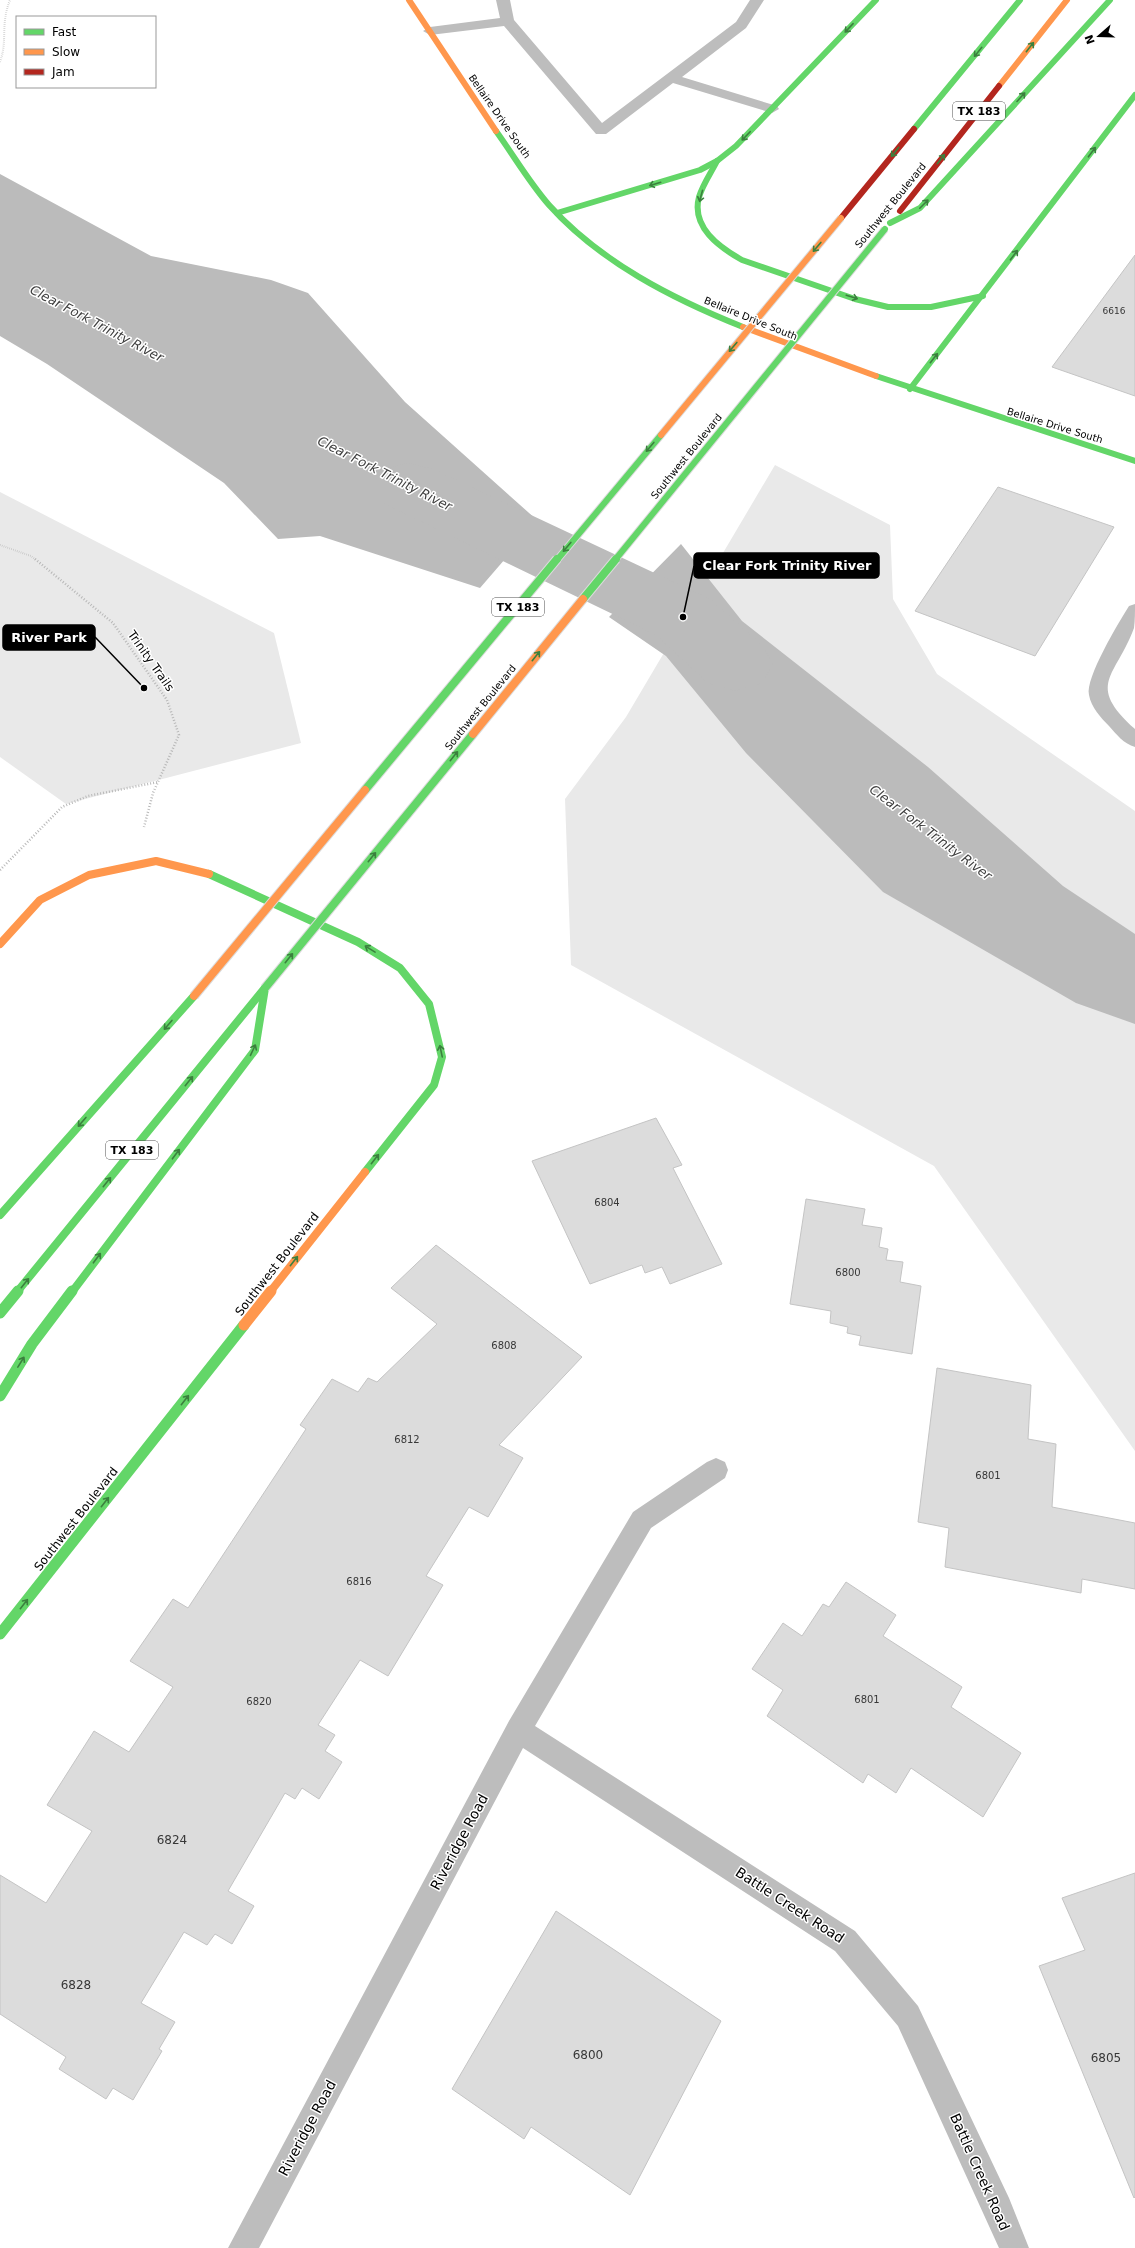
<svg xmlns="http://www.w3.org/2000/svg" width="1135" height="2248" font-family="'DejaVu Sans',sans-serif">
<rect width="100%" height="100%" fill="#fff"/>
<!-- green -->
<g fill="#e9e9e9">
<path d="M775 465 890 525 893 599 937 674 1135 811V1451L934 1166 571 965 565 799 626 717Z"/>
<path d="M0 492 274 633 301 743 66 804 0 757Z"/>
</g>
<!-- water -->
<g fill="#bbb">
<path d="M0 174 151 256 271 280 308 293 405 402 538 521 480 588 320 536 278 539 224 483 47 364 0 336Z"/>
<path d="M681 544 742 621 928 767 1063 886 1135 934V1024L1076 1003 883 892 746 753 666 656 609 617Z"/>
</g>
<g fill="none" stroke-linecap="round" stroke-linejoin="round">
<!-- river -->
<path fill="#bbb" fill-rule="evenodd" d="M408 463 433 469 710 599 762 645 773 664 762 683 735 691 708 683 656 635 383 503 372 486 383 469Z"/>
</g>
<!-- building -->
<g fill="#dcdcdc" stroke="#c4c4c4">
<path d="M1135 255V396L1052 367Z"/>
<path d="M998 487 1114 527 1035 656 915 611Z"/>
<path d="M656 1118 682 1165 673 1168 722 1264 670 1284 662 1267 645 1273 642 1265 590 1284 532 1161Z"/>
<path d="M806 1199 865 1209 862 1225 882 1228 879 1247 888 1249 886 1260 903 1262 900 1282 921 1286 912 1354 859 1345 861 1336 847 1333 848 1327 830 1323 831 1311 790 1304Z"/>
<path d="M436 1245 582 1357 499 1445 523 1458 488 1517 469 1507 426 1576 443 1585 388 1676 360 1660 318 1725 335 1735 325 1751 342 1762 319 1799 302 1788 295 1799 285 1793 228 1891 254 1906 232 1944 215 1934 207 1945 184 1932 141 2003 175 2022 159 2049 162 2051 133 2100 113 2088 106 2099 59 2069 66 2057 0 2014V1875L46 1903 92 1831 47 1805 94 1731 129 1752 173 1687 130 1661 173 1599 188 1608 306 1429 300 1425 332 1379 358 1392 368 1378 377 1382 437 1324 391 1288Z"/>
<path d="M937 1368 1031 1385 1028 1439 1056 1444 1052 1507 1135 1523V1589L1082 1579 1081 1593 945 1567 949 1528 918 1522Z"/>
<path d="M846 1582 896 1615 883 1636 962 1687 951 1707 1021 1753 983 1817 911 1768 896 1793 868 1774 863 1783 767 1716 783 1690 752 1669 783 1623 802 1636 823 1604 829 1607Z"/>
<path d="M1135 1873V2197L1134 2198 1039 1966 1085 1950 1062 1898Z"/>
<path d="M556 1911 721 2021 630 2195 531 2127 524 2139 452 2089Z"/>
</g>
<g fill="none" stroke-linecap="round" stroke-linejoin="round">
<!-- path-far1 -->
<g stroke="#b8b8b8" stroke-width="2" stroke-dasharray="0.5 1.5" stroke-linecap="butt">
<path d="M0 62C8 40 0 25 10 0"/>
<path d="M0 545 31 556 36 560"/>
</g>
<!-- path -->
<g stroke="#b8b8b8" stroke-width="2.5" stroke-dasharray="1 2" stroke-linecap="butt">
<path d="M35 559 113 623 167 700 179 735 153 793 144 827"/>
<path d="M0 870 62 807 88 796 158 782"/>
</g>
<!-- lane -->
<g fill="#bdbdbd" fill-rule="evenodd">
<path d="M496 0H510L514 20 602 123 736 22 750 0H764L746 28 682 77 777 106 779 109 772 113 673 83 606 134H596L504 26 430 35 423 31 430 27 500 18Z"/>
<path d="M1135 604C1135 611 1135 621 1134 628 1116 677 1085 684 1135 729V747C1124 744 1116 734 1109 726 1101 718 1091 707 1089 695 1085 678 1119 622 1129 606Z"/>
</g>
<!-- street -->
<path fill="#bdbdbd" fill-rule="evenodd" d="M716 1458 725 1462 728 1470 725 1478 651 1528 535 1726 855 1931 918 2006 1009 2198 1029 2248H999L898 2026 835 1951 523 1748 259 2248H228L509 1721 633 1512 707 1462Z"/>
<!-- fast-far2 -->
<g stroke="#63d668" stroke-width="6">
<path d="M914 129 1020 0"/>
<path d="M496 131C514 156 529 182 549 205 600 262 673 299 743 327"/>
<path d="M717 161C711 173 703 184 699 197 691 227 719 247 742 260L855 299 888 307H931L983 296"/>
<path d="M557 213 700 170 717 161 736 146 876 0"/>
<path d="M890 223 920 208 1110 0"/>
<path d="M876 376 1135 461"/>
<path d="M910 389 1135 95"/>
</g>
<!-- fast-far1 -->
<g stroke="#63d668" stroke-width="8">
<path d="M209 874 358 942 400 968 429 1004 442 1057 434 1085 365 1172"/>
<path d="M0 1215 194 996"/>
<path d="M17 1292 264 989"/>
<path d="M72 1292 255 1050 265 988"/>
</g>
<!-- fast -->
<g stroke="#63d668" stroke-width="11">
<path d="M0 1313 18 1291"/>
<path d="M0 1396 32 1344 72 1291"/>
<path d="M0 1634 244 1325"/>
</g>
<!-- slow-far2 -->
<g stroke="#ff974d" stroke-width="6">
<path d="M409 0 496 131"/>
<path d="M999 86 1067 0"/>
<path d="M743 327 876 376"/>
</g>
<!-- slow-far1 -->
<g stroke="#ff974d" stroke-width="8">
<path d="M0 944 40 900 89 875 156 861 209 874"/>
<path d="M270 1292 365 1172"/>
</g>
<!-- slow -->
<path stroke="#ff974d" stroke-width="11" d="M244 1325 271 1291"/>
<!-- jam -->
<g stroke="#b3261e" stroke-width="6">
<path d="M900 211 999 86"/>
<path d="M841 218 914 129"/>
</g>
<!-- fast-bridge-far1 casing -->
<g stroke="#dbdbdb" stroke-width="8" stroke-linecap="butt">
<g id="fast-bridge-far1">
<path d="M557 560 661 435"/>
<path d="M615 560 885 229"/>
</g>
</g>
<!-- fast-bridge casing -->
<g stroke="#dbdbdb" stroke-width="10" stroke-linecap="butt">
<g id="fast-bridge">
<path d="M583 599 616 559"/>
<path d="M365 790 557 559"/>
<path d="M265 988 473 734"/>
</g>
</g>
<!-- slow-bridge-far1 casing -->
<g stroke="#dbdbdb" stroke-width="8" stroke-linecap="butt">
<path id="slow-bridge-far1" d="M661 435 841 218"/>
</g>
<!-- slow-bridge casing -->
<g stroke="#dbdbdb" stroke-width="10" stroke-linecap="butt">
<g id="slow-bridge">
<path d="M473 734 583 599"/>
<path d="M194 996 365 790"/>
</g>
</g>
<!-- fast-bridge-far1 -->
<use href="#fast-bridge-far1" stroke="#63d668" stroke-width="6"/>
<!-- fast-bridge -->
<use href="#fast-bridge" stroke="#63d668" stroke-width="8"/>
<!-- slow-bridge-far1 -->
<use href="#slow-bridge-far1" stroke="#ff974d" stroke-width="6"/>
<!-- slow-bridge -->
<use href="#slow-bridge" stroke="#ff974d" stroke-width="8"/>
</g>
<!-- one-way arrows -->
<defs><path id="oneway-shaft" d="M-6 0H5M1.5-3L5.5 0L1.5 3" fill="none" stroke-width="1.6" stroke-linecap="round" stroke-linejoin="round"/></defs>
<g stroke="#3b803e">
<use href="#oneway-shaft" transform="translate(849 28) rotate(133)"/>
<use href="#oneway-shaft" transform="translate(1030 47) rotate(-52)"/>
<use href="#oneway-shaft" transform="translate(978 52) rotate(129)"/>
<use href="#oneway-shaft" transform="translate(1021 97) rotate(-48)"/>
<use href="#oneway-shaft" transform="translate(746 136) rotate(134)"/>
<use href="#oneway-shaft" transform="translate(895 152) rotate(129)"/>
<use href="#oneway-shaft" transform="translate(1092 152) rotate(-53)"/>
<use href="#oneway-shaft" transform="translate(941 159) rotate(-52)"/>
<use href="#oneway-shaft" transform="translate(655 184) rotate(163)"/>
<use href="#oneway-shaft" transform="translate(701 196) rotate(105)"/>
<use href="#oneway-shaft" transform="translate(924 204) rotate(-45)"/>
<use href="#oneway-shaft" transform="translate(817 247) rotate(130)"/>
<use href="#oneway-shaft" transform="translate(1014 255) rotate(-53)"/>
<use href="#oneway-shaft" transform="translate(852 297) rotate(18)"/>
<use href="#oneway-shaft" transform="translate(733 347) rotate(130)"/>
<use href="#oneway-shaft" transform="translate(934 358) rotate(-52)"/>
<use href="#oneway-shaft" transform="translate(650 447) rotate(130)"/>
<use href="#oneway-shaft" transform="translate(567 547) rotate(130)"/>
<use href="#oneway-shaft" transform="translate(536 656) rotate(-51)"/>
<use href="#oneway-shaft" transform="translate(454 756) rotate(-51)"/>
<use href="#oneway-shaft" transform="translate(372 857) rotate(-51)"/>
<use href="#oneway-shaft" transform="translate(370 949) rotate(-148)"/>
<use href="#oneway-shaft" transform="translate(289 958) rotate(-51)"/>
<use href="#oneway-shaft" transform="translate(168 1025) rotate(131)"/>
<use href="#oneway-shaft" transform="translate(253 1050) rotate(-65)"/>
<use href="#oneway-shaft" transform="translate(441 1051) rotate(-102)"/>
<use href="#oneway-shaft" transform="translate(189 1081) rotate(-51)"/>
<use href="#oneway-shaft" transform="translate(82 1122) rotate(131)"/>
<use href="#oneway-shaft" transform="translate(176 1154) rotate(-53)"/>
<use href="#oneway-shaft" transform="translate(375 1159) rotate(-52)"/>
<use href="#oneway-shaft" transform="translate(107 1182) rotate(-51)"/>
<use href="#oneway-shaft" transform="translate(97 1258) rotate(-53)"/>
<use href="#oneway-shaft" transform="translate(294 1261) rotate(-52)"/>
<use href="#oneway-shaft" transform="translate(25 1283) rotate(-51)"/>
<use href="#oneway-shaft" transform="translate(21 1362) rotate(-58)"/>
<use href="#oneway-shaft" transform="translate(185 1400) rotate(-52)"/>
<use href="#oneway-shaft" transform="translate(105 1502) rotate(-52)"/>
<use href="#oneway-shaft" transform="translate(24 1604) rotate(-52)"/>
</g>
<g text-anchor="middle" stroke-width="3" stroke-linejoin="round" paint-order="stroke">
<!-- far-number labels -->
<g font-size="9" fill="#373737">
<text x="1114" y="314">6616</text>
</g>
<!-- far-street labels -->
<g font-size="10" fill="#000" stroke="#fff">
<text transform="translate(500 116) rotate(55)" y="4">Bellaire Drive South</text>
<text transform="translate(890 205) rotate(-51)" y="4">Southwest Boulevard</text>
<text transform="translate(751 318) rotate(22)" y="4">Bellaire Drive South</text>
<text transform="translate(1055 425) rotate(17)" y="4">Bellaire Drive South</text>
<text transform="translate(686 456) rotate(-51)" y="4">Southwest Boulevard</text>
<text transform="translate(480 707) rotate(-51)" y="4">Southwest Boulevard</text>
</g>
<!-- number labels -->
<g font-size="10" fill="#373737">
<text x="607" y="1206">6804</text>
<text x="848" y="1276">6800</text>
<text x="504" y="1349">6808</text>
<text x="407" y="1443">6812</text>
<text x="988" y="1479">6801</text>
<text x="359" y="1585">6816</text>
<text x="867" y="1703">6801</text>
<text x="259" y="1705">6820</text>
</g>
<!-- shield labels -->
<g fill="#fff" stroke="#4c4c4c" stroke-width="1">
<rect x="953" y="102" width="52" height="18" rx="3"/>
<rect x="492" y="598" width="52" height="18" rx="3"/>
<rect x="106" y="1141" width="52" height="18" rx="3"/>
</g>
<g font-size="11" font-weight="bold" fill="#000">
<text x="979" y="115">TX 183</text>
<text x="518" y="611">TX 183</text>
<text x="132" y="1154">TX 183</text>
</g>
<!-- street labels -->
<g font-size="12" fill="#000" stroke="#fff">
<text transform="translate(151 661) rotate(55)" y="4">Trinity Trails</text>
<text transform="translate(277 1264) rotate(-52)" y="4">Southwest Boulevard</text>
<text transform="translate(76 1519) rotate(-52)" y="4">Southwest Boulevard</text>
</g>
<!-- near-number labels -->
<g font-size="12" fill="#373737">
<text x="172" y="1844">6824</text>
<text x="76" y="1989">6828</text>
<text x="588" y="2059">6800</text>
<text x="1106" y="2062">6805</text>
</g>
<!-- water labels -->
<g font-size="13" font-style="italic" fill="#3f3f3f" stroke="#fff">
<text transform="translate(97 323) rotate(28)" y="5">Clear Fork Trinity River</text>
<text transform="translate(385 473) rotate(27)" y="5">Clear Fork Trinity River</text>
<text transform="translate(931 832) rotate(37)" y="5">Clear Fork Trinity River</text>
</g>
<!-- near-street labels -->
<g font-size="14" fill="#000" stroke="#fff">
<text transform="translate(459 1842) rotate(-62)" y="5">Riveridge Road</text>
<text transform="translate(790 1905) rotate(33)" y="5">Battle Creek Road</text>
<text transform="translate(307 2128) rotate(-62)" y="5">Riveridge Road</text>
<text transform="translate(980 2172) rotate(66)" y="5">Battle Creek Road</text>
</g>
</g>
<!-- callouts -->
<path fill="none" stroke="#000" stroke-width="1.5" d="M683 617L694 566M144 688L95 637"/>
<g fill="#000" stroke="#fff" stroke-width="1.5">
<circle cx="683" cy="617" r="4"/>
<circle cx="144" cy="688" r="4"/>
</g>
<g fill="#000" stroke="#000" stroke-width="1.5">
<rect x="694" y="553" width="185" height="25" rx="4"/>
<rect x="3" y="625" width="92" height="25" rx="4"/>
</g>
<g font-size="13" text-anchor="middle" font-weight="bold" fill="#fff">
<text x="787" y="570">Clear Fork Trinity River</text>
<text x="49" y="642">River Park</text>
</g>
<!-- legend -->
<rect x="16" y="16" width="140" height="72" fill="#ffffff" stroke="#999999"/>
<rect x="24" y="29" width="20" height="6" fill="#63d668" stroke="#999999"/>
<text x="52" y="36" font-size="12" fill="#000000">Fast</text>
<rect x="24" y="49" width="20" height="6" fill="#ff974d" stroke="#999999"/>
<text x="52" y="56" font-size="12" fill="#000000">Slow</text>
<rect x="24" y="69" width="20" height="6" fill="#b3261e" stroke="#999999"/>
<text x="52" y="76" font-size="12" fill="#000000">Jam</text>
<!-- north arrow -->
<g transform="translate(1099 36) rotate(250)" stroke="#ffffff" stroke-width="3" paint-order="stroke">
<path d="M0-3L7 15L0 10L-7 15Z" fill="#000000"/>
<text y="-6" font-size="11" font-weight="bold" text-anchor="middle" fill="#000000">N</text>
</g>
</svg>
